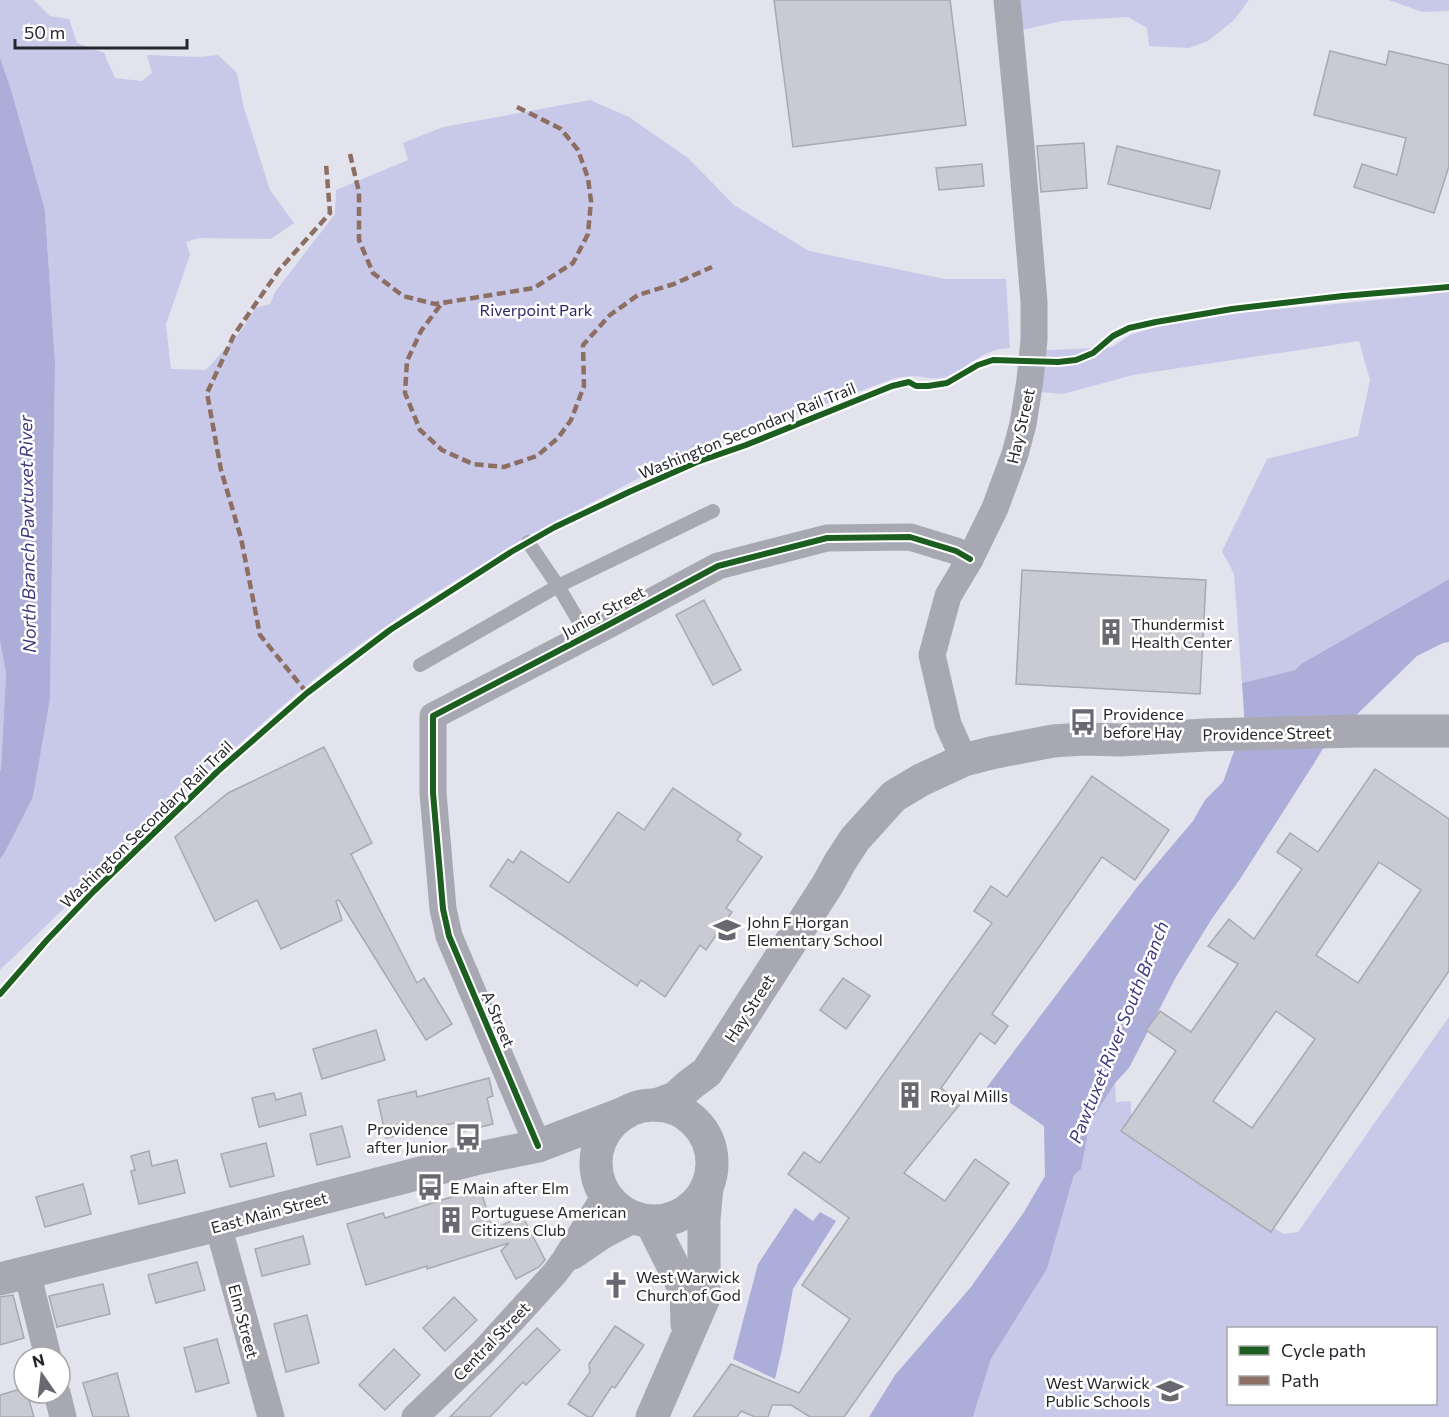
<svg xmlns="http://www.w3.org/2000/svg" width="1449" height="1417" font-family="Commissioner,sans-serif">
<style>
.green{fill:#c8c9e9;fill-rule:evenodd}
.water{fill:#adadd9}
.building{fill:#c9cad2;stroke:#a8a9b0;stroke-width:1.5;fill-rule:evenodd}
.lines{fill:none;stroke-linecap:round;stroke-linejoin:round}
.service{stroke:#a7a8b2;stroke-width:14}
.minor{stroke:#a7a8b2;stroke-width:27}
.secondary{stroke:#a7a8b2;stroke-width:33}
.quiet{stroke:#8d6e63;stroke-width:4.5;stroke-dasharray:9 4.5;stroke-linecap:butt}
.cycleway-casing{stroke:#fff;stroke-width:10}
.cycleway{stroke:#1b5e20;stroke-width:6}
.labels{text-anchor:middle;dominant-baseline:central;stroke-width:5;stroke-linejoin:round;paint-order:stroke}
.park-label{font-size:16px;fill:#2e2569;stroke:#fff}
.street-label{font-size:16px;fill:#26262d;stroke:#fff}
.poi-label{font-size:16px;fill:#26262d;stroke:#fff;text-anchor:start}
.water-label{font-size:18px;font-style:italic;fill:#40397f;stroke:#fff}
</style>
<rect width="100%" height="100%" fill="#e2e3ed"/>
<g class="green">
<path d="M0,0H34L50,16L69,19L77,43L104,53L115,78L142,81L152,73L147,55L199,57L218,55L237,73L244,108L270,190L294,223L271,239L199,238L186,242L190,255L166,324L171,369L206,370L241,331L255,308L270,304L275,292L335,214L336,190L408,160L403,143L443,127L590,100L629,117L688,158L734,205L809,251L945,279H1006L1010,348C981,349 970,367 946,377C935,381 925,376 913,376C907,376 901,377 895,378L746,434L645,475L526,537L416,605L335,662L274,713L181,796L0,970V859L4,854L33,797L50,699L55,363L45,210L10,86L0,58Z"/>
<polygon points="1000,0 1249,0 1234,20 1208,41 1189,48 1149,46 1147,28 1128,17 1062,21 1008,33"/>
<polygon points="1389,0 1449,0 1449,11 1422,12"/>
<polygon points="1449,290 1449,579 1301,664 1295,670 1242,683 1234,574 1222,551 1267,459 1358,436 1370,380 1359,341 1133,375 1063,394 1028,391 1033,351 1112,347 1130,335 1179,320 1185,315 1247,312 1421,296"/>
<polygon points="0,641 6,673 1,768 0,771"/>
<path d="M1449,1017V1417H973L991,1359L1047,1269L1074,1175L1081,1169L1090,1123L1115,1083L1116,1102L1131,1101V1118L1156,1147L1283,1234L1298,1232ZM1228,1328H1436V1404H1228Z"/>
</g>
<g class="water">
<polygon points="0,58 10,86 45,210 55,363 50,699 33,797 4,854 0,859 0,771 1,768 6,673 0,641"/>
<polygon points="1449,579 1449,642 1443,643 1417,656 1344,727 1330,737 1313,765 1240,879 1211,920 1176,977 1129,1068 1115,1083 1090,1123 1081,1169 1074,1175 1047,1269 991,1359 973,1417 869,1417 895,1375 971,1287 1024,1212 1045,1176 1044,1126 987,1087 1138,886 1193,821 1205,800 1223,782 1237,743 1245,730 1242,683 1295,670 1301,664"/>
<polygon points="795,1208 813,1221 820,1212 836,1221 793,1289 782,1349 775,1379 733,1359 758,1264"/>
</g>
<g class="building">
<polygon points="774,0 950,0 966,125 793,147"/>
<polygon points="1330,51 1386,65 1389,51 1449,65 1449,166 1434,213 1354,187 1362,164 1397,175 1406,138 1314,115"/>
<polygon points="1084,143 1087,188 1041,192 1037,146"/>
<polygon points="1117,146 1220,171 1210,209 1108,184"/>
<polygon points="982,164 984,186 939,190 936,168"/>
<polygon points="1022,570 1206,580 1200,694 1016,684"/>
<polygon points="704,600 741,670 713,685 676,615"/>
<polygon points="324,747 372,843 351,854 417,983 424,978 452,1024 426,1040 339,900 336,901 342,920 281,949 257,900 215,921 175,837 228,793"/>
<path d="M1375,769L1449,819V971L1271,1232L1121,1131L1176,1051L1146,1030L1160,1011L1191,1032L1238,964L1208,946L1229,919L1254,939L1302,869L1277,852L1290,833L1318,852ZM1379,862L1421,890L1358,983L1316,955ZM1276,1011L1315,1039L1252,1128L1213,1101Z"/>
<polygon points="1092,776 1169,830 1135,880 1102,857 992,1014 1008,1026 995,1044 980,1033 941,1088 961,1103 904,1173 945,1201 975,1159 1009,1183 844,1417 810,1417 791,1405 772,1405 768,1417 755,1417 741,1411 737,1417 693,1417 731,1364 799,1393 850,1319 802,1285 849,1218 788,1174 804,1152 820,1163 992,923 974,911 991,886 1007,897"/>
<polygon points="673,788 741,834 737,840 762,857 726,908 732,912 706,950 700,945 665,997 641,980 637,986 490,886 508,859 513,863 521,851 569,883 618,812 644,830"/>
<polygon points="843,978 870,996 846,1029 820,1010"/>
<polygon points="376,1030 385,1060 322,1079 313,1049"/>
<polygon points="489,1078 493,1096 487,1098 493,1124 458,1133 455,1123 386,1138 378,1100 416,1091 417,1097"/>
<polygon points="274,1093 276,1100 301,1093 306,1115 259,1127 252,1098"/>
<polygon points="342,1126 350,1157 317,1165 310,1134"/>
<polygon points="266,1143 274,1176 230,1187 221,1154"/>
<polygon points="149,1151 152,1166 177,1160 185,1193 139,1204 131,1171 135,1170 131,1156"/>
<polygon points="83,1184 91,1214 45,1227 36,1197"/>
<polygon points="480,1188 493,1230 522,1215 545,1260 539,1267 516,1279 501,1251 509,1243 427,1269 427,1266 366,1285 347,1224 383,1213 385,1218"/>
<polygon points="303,1236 310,1264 262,1276 255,1249"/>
<polygon points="197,1262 205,1290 156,1303 148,1275"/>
<polygon points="103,1284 110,1314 57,1327 49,1296"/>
<polygon points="13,1295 24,1338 0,1345 0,1297"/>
<polygon points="454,1297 477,1320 445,1351 423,1328"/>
<polygon points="307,1315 319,1363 286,1372 274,1324"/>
<polygon points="615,1326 644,1345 615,1388 612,1386 592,1417 588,1417 568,1404 590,1372 589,1364"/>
<polygon points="537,1328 560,1350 526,1385 523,1382 490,1417 450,1417"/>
<polygon points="217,1339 229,1383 196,1392 184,1348"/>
<polygon points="394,1349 420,1375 385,1410 359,1385"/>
<polygon points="117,1373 129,1417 93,1417 83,1383"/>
<polygon points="24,1388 24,1393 27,1393 34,1417 0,1417 0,1395"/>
</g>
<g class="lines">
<g class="service">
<polyline points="528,542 558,586 587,635"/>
<polyline points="420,665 558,586 713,511"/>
</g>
<g class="minor">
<polyline points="964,760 948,724 932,655 948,596 970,559 995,508 1015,454 1023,424 1030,380 1034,340 1034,302 1021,146 1007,0"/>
<polyline points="538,1146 449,936 443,909 433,793 433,716 608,625 718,566 827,538 910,537 956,551 970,559"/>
<polyline points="218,1225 271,1417"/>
<polyline points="573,1256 604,1235 635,1219"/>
<polyline points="27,1272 48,1357"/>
<polyline points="57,1393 63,1417"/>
<polyline points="415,1417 483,1352 555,1273 564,1261 605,1196"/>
</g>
<g class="secondary">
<polyline points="656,1105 675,1098 691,1084 707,1072 828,884 840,862 855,839 894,796 921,780 964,760 991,753 1053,741 1084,739 1120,740 1205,735 1359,731 1449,731"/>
<circle cx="654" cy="1163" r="58"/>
<polyline points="651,1222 686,1292 687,1324"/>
<polyline points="0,1279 218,1225 479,1158 538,1146 627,1112"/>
<polyline points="652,1417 704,1298 704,1219 707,1187"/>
</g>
<g class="quiet">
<polyline points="517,107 561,129 578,150 588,178 591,201 588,234 573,263 534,288 442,303 421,331 407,361 405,393 420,430 442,450 473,464 504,467 537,456 558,438 571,420 584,386 583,345 610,315 638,295 674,284 712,267"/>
<polyline points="350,154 359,192 359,240 373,273 403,296 435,304 446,302"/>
<polyline points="307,693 260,635 241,538 221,470 207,393 234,335 279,270 330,213 326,164"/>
</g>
<defs>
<g id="cycleway">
<polyline points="0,994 47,940 94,891 218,771 307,693 390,630 511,552 555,527 629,492 697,462 746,445 892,386 909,382 916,386 928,386 947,383 978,365 993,360 1058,362 1076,360 1093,353 1113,336 1129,328 1156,322 1232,309 1343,296 1449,287"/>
<polyline points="538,1146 449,936 443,909 433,793 433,716 608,625 718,566 827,538 910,537 956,551 970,559"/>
</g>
</defs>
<use href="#cycleway" class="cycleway-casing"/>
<use href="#cycleway" class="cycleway"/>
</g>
<defs>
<symbol id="building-bare" viewBox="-9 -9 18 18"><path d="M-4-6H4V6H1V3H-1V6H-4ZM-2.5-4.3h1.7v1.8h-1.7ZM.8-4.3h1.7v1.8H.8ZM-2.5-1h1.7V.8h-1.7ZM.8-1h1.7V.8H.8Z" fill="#686870" stroke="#fff" stroke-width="2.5" paint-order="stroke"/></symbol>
<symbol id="bus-bare" viewBox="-9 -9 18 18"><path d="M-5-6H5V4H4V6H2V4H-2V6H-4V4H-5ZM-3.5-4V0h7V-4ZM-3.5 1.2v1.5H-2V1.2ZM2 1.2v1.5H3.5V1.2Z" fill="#686870" stroke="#fff" stroke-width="2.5" paint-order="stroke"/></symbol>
<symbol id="school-bare" viewBox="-9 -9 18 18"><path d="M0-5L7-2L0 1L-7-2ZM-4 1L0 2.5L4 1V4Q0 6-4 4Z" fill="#686870" stroke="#fff" stroke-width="2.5" paint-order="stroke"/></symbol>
<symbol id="church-bare" viewBox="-9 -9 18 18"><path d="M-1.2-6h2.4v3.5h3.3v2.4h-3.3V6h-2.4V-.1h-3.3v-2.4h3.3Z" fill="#686870" stroke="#fff" stroke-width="2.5" paint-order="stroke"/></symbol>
</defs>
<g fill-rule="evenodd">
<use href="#building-bare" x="1092" y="613" width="38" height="38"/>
<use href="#bus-bare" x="1064" y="703" width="38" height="38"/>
<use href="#school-bare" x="708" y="911" width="38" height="38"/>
<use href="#building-bare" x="891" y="1076" width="38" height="38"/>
<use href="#bus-bare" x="449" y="1118" width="38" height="38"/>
<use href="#bus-bare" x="411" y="1168" width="38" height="38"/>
<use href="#building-bare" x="432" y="1201" width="38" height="38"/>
<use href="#church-bare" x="597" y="1266" width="38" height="38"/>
<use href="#school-bare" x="1151" y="1372" width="38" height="38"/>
</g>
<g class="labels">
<g class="park-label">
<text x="536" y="309">Riverpoint Park</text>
</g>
<g class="street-label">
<text transform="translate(1020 426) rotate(-77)">Hay Street</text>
<text transform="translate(747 430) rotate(-22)">Washington Secondary Rail Trail</text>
<text transform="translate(603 611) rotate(-28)">Junior Street</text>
<text transform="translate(1267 733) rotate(-1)">Providence Street</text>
<text transform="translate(146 824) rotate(-44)">Washington Secondary Rail Trail</text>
<text transform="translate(749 1008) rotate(-57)">Hay Street</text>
<text transform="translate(499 1019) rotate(67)">A Street</text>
<text transform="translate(269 1212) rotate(-15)">East Main Street</text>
<text transform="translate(244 1321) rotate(75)">Elm Street</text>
<text transform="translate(491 1341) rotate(-46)">Central Street</text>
</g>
<g class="poi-label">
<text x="1131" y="623">Thundermist<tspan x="1131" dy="18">Health Center</tspan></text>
<text x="1103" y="713">Providence<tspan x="1103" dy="18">before Hay</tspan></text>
<text x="747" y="921">John F Horgan<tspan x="747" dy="18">Elementary School</tspan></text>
<text x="930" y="1095">Royal Mills</text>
<text x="448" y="1128" text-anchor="end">Providence<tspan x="448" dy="18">after Junior</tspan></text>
<text x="450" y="1187">E Main after Elm</text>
<text x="471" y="1211">Portuguese American<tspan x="471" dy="18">Citizens Club</tspan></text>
<text x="636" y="1276">West Warwick<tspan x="636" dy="18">Church of God</tspan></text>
<text x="1150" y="1382" text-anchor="end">West Warwick<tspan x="1150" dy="18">Public Schools</tspan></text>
</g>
<g class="water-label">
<text transform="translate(27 534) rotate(-91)">North Branch Pawtuxet River</text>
<text transform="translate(1118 1032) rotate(-68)">Pawtuxet River South Branch</text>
</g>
</g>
<rect x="1227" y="1327" width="210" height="78" fill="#ffffff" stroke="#a8a8ab" stroke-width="1.5"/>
<rect x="1239" y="1346" width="30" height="9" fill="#1b5e20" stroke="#a8a8ab" stroke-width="1.5"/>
<text x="1281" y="1357" font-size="18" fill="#26262d">Cycle path</text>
<rect x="1239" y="1376" width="30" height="9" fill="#8d6e63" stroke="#a8a8ab" stroke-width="1.5"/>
<text x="1281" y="1387" font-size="18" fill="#26262d">Path</text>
<g transform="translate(42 1375) rotate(346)"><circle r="28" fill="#ffffff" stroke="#a8a8ab" stroke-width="1.5"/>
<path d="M0-4.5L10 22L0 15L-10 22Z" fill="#686870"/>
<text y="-9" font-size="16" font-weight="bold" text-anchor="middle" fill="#26262d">N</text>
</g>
<path d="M15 39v9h172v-9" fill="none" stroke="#26262d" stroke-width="3"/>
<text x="24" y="39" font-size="18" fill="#26262d" stroke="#ffffff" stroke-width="4.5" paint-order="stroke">50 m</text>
</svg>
